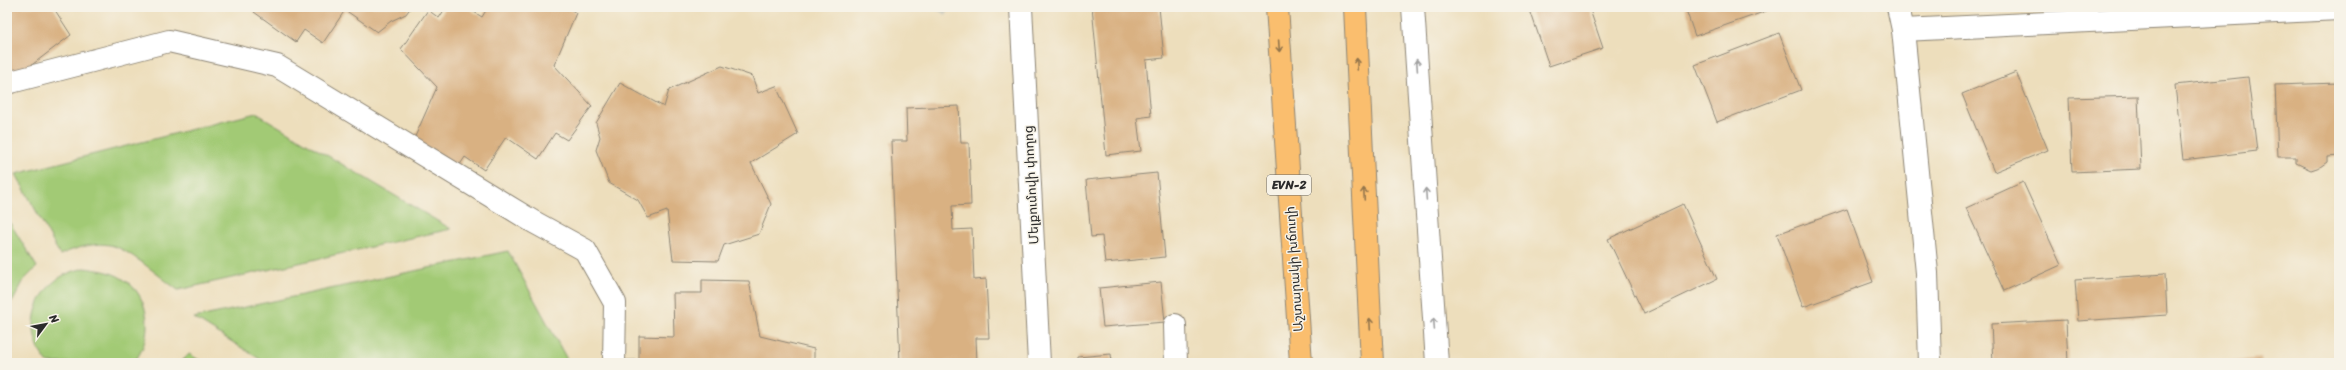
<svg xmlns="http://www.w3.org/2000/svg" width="2346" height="370" font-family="Sriracha,'Noto Sans Armenian',sans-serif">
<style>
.industrial{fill:#c6c5b8}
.green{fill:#a2ca75;stroke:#667a50}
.building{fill:#d9b182}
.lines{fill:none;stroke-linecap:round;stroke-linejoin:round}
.service-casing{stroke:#8c8474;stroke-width:24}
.minor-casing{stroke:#8c8474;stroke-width:24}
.tertiary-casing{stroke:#8c8474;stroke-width:24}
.primary-casing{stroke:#8c8474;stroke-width:24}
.service{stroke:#fff;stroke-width:22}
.minor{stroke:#fff;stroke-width:22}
.tertiary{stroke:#fff;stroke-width:22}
.primary{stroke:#fabe6e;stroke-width:22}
.oneway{stroke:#92744c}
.oneway2{stroke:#a0a0a0}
.labels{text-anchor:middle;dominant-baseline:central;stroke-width:3;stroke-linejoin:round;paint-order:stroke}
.shield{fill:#f7f3e8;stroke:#686764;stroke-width:1}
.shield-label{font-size:12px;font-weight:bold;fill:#2b2b2b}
.street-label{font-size:13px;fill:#2b2b2b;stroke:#f7f3e8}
</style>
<rect width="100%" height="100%" fill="#f7f3e8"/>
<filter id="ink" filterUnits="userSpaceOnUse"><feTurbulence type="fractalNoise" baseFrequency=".025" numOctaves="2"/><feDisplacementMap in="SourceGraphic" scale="8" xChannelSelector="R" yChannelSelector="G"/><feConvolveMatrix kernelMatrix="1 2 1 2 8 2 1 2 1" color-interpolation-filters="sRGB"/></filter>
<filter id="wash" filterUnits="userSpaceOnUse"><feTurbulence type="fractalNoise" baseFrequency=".012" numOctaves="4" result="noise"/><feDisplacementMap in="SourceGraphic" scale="16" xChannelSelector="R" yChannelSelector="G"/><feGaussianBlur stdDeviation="0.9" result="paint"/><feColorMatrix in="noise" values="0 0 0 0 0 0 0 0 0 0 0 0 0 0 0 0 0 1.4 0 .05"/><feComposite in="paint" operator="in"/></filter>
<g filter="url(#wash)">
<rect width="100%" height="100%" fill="#eddebc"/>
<polygon class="industrial" points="931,7 950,7 946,15"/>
<g class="green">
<path d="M256,113L451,229L178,290C161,278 132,252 114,246C97,241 75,248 60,255L16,174Z"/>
<polygon points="7,218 37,267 24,280 13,301 7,300"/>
<polygon points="508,251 569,363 266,363 194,318"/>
<path d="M84,268C98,270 111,271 123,279C152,296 154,340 133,363H48C44,358 40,353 38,347C27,321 39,288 64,275C70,272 78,270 84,268Z"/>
<polygon points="189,354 204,363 180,363"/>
</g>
<g id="blocks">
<g class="building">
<polygon points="7,7 53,7 71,35 16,77 7,77"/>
<polygon points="256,7 411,7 406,14 391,21 377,32 345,10 323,43 304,30 296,42 254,12"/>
<polygon points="446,7 466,7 482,17 488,7 567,7 576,13 554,65 592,106 567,140 555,133 538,159 506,137 484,170 465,157 457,169 414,139 437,87 401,49 428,10 439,18"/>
<polygon points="1092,7 1159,7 1164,58 1146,60 1151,116 1137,118 1141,151 1106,155"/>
<polygon points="1529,7 1589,7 1603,48 1549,66"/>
<polygon points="1685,7 1771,7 1772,9 1695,36"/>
<polygon points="1779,33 1801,90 1717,122 1695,65"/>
<polygon points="722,66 752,76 758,93 776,86 798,134 751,163 771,204 759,234 724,245 718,261 673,260 667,211 648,218 638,200 609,183 596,150 600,137 596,123 620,83 664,107 669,90"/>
<polygon points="2016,72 2048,150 1994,172 1962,94"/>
<polygon points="2248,77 2257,151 2183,160 2175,85"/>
<polygon points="2339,83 2339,156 2327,157 2327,162 2320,167 2311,170 2296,163 2296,157 2278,157 2275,85"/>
<polygon points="2138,96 2141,169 2072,172 2069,98"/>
<polygon points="959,106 961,143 969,143 971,205 952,206 953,230 972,229 974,280 986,279 989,338 976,338 977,363 900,363 891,141 907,141 906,108"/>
<polygon points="1157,173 1165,257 1105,263 1102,236 1091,237 1086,180"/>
<polygon points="2023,182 2061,265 2004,291 1966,208"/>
<polygon points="1683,204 1717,279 1644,314 1608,239"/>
<polygon points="1847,209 1873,282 1803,307 1777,234"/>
<polygon points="2165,274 2167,315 2078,321 2075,280"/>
<polygon points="702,280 749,281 760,336 814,349 814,363 625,363 625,360 639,360 639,336 674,337 673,293 702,293"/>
<polygon points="1161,282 1165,322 1103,327 1099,288"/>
<polygon points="2066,320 2068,363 1993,363 1991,324"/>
<polygon points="1111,354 1112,363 1078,363 1078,357"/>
<polygon points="2261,358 2262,363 2226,363 2226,362"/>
</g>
</g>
</g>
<g filter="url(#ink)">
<use href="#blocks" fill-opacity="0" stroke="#8c8474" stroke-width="1"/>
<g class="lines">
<defs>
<g id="service">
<polyline points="7,83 169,41 277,66 532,221 585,250 615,303 614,363"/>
<polyline points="1175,325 1176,363"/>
</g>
<g id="minor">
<polyline points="1898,7 1903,30 1927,273 1930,363"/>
<polyline points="1903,30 2339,9"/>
</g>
<g id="tertiary">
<polyline points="1021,7 1039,363"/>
<polyline points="1413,7 1437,363"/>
</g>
<g id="primary">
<polyline points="1277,7 1301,363"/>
<polyline points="1355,7 1372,363"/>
</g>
</defs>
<use href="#service" class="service-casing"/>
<use href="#minor" class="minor-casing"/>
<use href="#tertiary" class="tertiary-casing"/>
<use href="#primary" class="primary-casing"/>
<use href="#service" class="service"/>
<use href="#minor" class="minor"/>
<use href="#tertiary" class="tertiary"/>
<use href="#primary" class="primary"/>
</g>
<defs><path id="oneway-shaft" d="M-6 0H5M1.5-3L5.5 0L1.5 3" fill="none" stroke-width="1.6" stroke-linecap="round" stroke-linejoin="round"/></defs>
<g class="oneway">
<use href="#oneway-shaft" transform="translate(1279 46) rotate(86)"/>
<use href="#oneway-shaft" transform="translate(1357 64) rotate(-93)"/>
<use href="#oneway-shaft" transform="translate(1364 194) rotate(-93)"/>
<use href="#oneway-shaft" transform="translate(1370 324) rotate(-93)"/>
</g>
<g class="oneway2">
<use href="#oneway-shaft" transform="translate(1417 65) rotate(-94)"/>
<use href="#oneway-shaft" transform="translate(1426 194) rotate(-94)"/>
<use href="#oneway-shaft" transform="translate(1434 324) rotate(-94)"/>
</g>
</g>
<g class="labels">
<rect class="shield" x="1267" y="175" width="44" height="20" rx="3"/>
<g class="shield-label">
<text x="1289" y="185">EVN-2</text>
</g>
<g class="street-label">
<text transform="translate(1031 185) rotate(-93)">Մելքումովի փողոց</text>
<text transform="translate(1294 269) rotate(-94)">Աշտարակի խճուղի</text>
</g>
</g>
<rect width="2346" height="370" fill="none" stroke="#f7f3e8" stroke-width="24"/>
<g transform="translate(46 324) rotate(58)" stroke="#f7f3e8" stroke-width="3" paint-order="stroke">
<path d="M0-3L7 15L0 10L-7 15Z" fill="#2b2b2b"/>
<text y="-6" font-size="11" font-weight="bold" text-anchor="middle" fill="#2b2b2b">N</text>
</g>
</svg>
